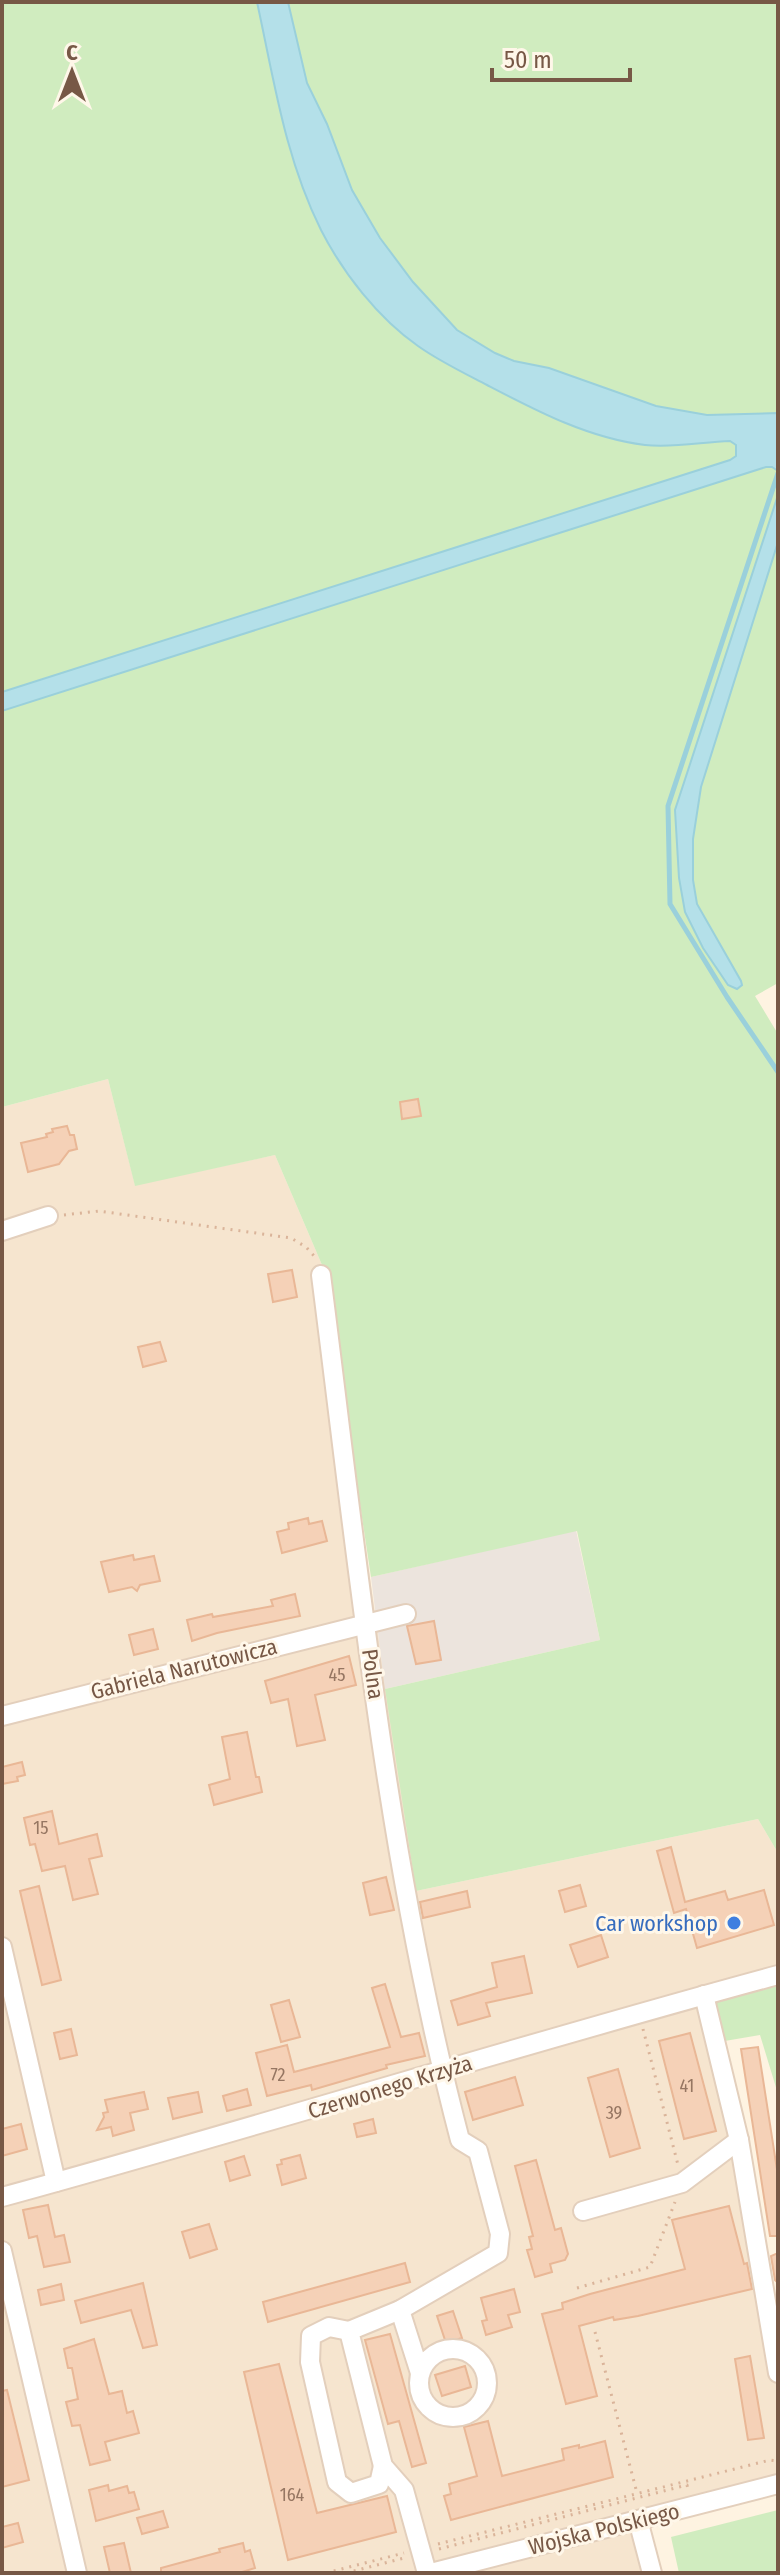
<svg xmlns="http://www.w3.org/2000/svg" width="780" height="2575" font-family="'Fira Sans Condensed',sans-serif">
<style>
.residential{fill:#f6e5cf}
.industrial{fill:#ece4dd}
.green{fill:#d0ecbf}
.water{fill:#b4e0e9;stroke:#9ad0db;stroke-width:2}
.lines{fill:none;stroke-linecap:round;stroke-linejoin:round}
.stream{stroke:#9ad0db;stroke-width:5}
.building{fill:#f5d1b7;stroke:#e9b796;stroke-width:2}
.minor-casing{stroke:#e3cfbc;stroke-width:22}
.path{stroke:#dab49a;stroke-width:3;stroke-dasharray:2 6;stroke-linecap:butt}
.minor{stroke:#fff;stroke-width:18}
.shop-dot{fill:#3f7fe0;stroke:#fff7e9;stroke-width:3}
.labels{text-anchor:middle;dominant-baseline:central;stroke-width:6;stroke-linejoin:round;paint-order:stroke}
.number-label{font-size:18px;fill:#967662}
.street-label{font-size:22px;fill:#775846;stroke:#fff7e9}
.shop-label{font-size:22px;fill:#366cbe;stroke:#fff7e9;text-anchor:end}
</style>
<rect width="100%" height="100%" fill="#fef3e1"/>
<polygon class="residential" points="108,1079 135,1185 275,1155 325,1272 416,1891 758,1819 778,1853 778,1980 705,2003 778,2388 778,2494 649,2528 658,2573 2,2573 2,1107"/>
<polygon class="industrial" points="576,1530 600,1640 385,1689 371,1577"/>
<g class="green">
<polygon points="2,2 778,2 778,983 755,996 778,1034 778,1853 758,1819 416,1891 385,1689 600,1640 577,1531 371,1577 325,1272 275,1155 135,1186 108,1079 2,1107"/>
<polygon points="778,1980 778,2094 760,2035 713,2043 705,2002"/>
<polygon points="778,2510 778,2573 679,2573 671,2537"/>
</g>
<g class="water">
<path d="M257,2H288L307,83L327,124L352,190L380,238L413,282L457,330L495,353L514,361L549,368L656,406L707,415L778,413V471L772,467H766L2,711V692L730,460L736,456V445L730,441C702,442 674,448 645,445C588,438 537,411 487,385C464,373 439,361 418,346C378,318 343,273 321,230C285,158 274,80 257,2Z"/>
<polygon points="778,495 778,542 701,787 693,839 693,880 697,904 741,981 742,985 737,989 728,985 703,948 685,912 679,878 675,810"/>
</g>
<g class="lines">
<polyline class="stream" points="778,473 668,806 670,904 727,997 778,1072"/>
</g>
<g class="building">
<polygon points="418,1099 421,1116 402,1119 400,1102"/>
<polygon points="67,1126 70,1135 74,1135 77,1149 69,1151 59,1164 28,1172 21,1143 47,1137 46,1134 53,1132 52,1129"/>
<polygon points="292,1270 297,1297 273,1302 268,1274"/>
<polygon points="160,1342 166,1361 143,1367 138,1347"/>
<polygon points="308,1518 309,1524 322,1521 327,1541 282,1553 277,1532 289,1529 288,1523"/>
<polygon points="133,1555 134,1560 154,1556 160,1581 140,1585 137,1591 132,1587 109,1592 101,1562"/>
<polygon points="295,1594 300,1616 217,1633 192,1641 187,1620 212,1614 213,1617 273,1606 271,1600"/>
<polygon points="434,1621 441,1660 416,1664 407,1626"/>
<polygon points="153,1629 158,1649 134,1655 129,1635"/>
<polygon points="349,1656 356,1685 315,1695 325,1740 297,1746 288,1699 271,1703 265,1681"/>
<polygon points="247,1732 256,1777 259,1777 262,1792 214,1805 209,1785 230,1779 222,1737"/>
<polygon points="22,1762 25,1775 17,1777 18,1781 2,1784 2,1767"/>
<polygon points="52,1811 59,1844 97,1834 102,1856 89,1859 98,1894 73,1900 65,1866 42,1871 35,1844 30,1845 24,1818"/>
<polygon points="671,1847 685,1902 725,1891 728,1900 764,1890 774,1925 697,1948 686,1909 674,1913 657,1851"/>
<polygon points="386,1877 394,1910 370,1915 363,1883"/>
<polygon points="580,1885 586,1906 565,1912 559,1891"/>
<polygon points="39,1886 61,1980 42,1985 20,1891"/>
<polygon points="467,1891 470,1907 423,1918 420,1902"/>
<polygon points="601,1935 608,1957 578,1967 570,1945"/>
<polygon points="524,1956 532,1993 486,2003 490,2016 458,2025 451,2001 497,1987 492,1963"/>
<polygon points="385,1984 401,2037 419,2033 425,2056 386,2065 387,2068 312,2090 311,2085 267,2096 256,2053 287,2045 294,2072 390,2047 372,1988"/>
<polygon points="289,2000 300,2037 281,2042 271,2005"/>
<polygon points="71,2029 77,2055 60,2059 54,2033"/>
<polygon points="690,2033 716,2131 684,2139 659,2041"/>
<polygon points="758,2047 778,2176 778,2236 770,2236 741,2049"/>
<polygon points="618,2069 640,2148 610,2157 588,2078"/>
<polygon points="515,2077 523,2105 473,2120 465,2092"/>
<polygon points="247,2089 251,2105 227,2111 223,2096"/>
<polygon points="144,2092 148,2109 130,2113 134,2130 113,2136 111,2127 97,2130 104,2117 103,2113 108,2112 105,2100"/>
<polygon points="198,2092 202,2112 173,2119 168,2098"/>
<polygon points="373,2119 376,2133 357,2137 354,2124"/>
<polygon points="21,2124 27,2149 2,2156 2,2129"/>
<polygon points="300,2155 306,2178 282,2185 277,2165 282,2164 281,2160"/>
<polygon points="244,2156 250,2175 230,2181 225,2162"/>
<polygon points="536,2160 555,2230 561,2228 568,2254 565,2260 550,2264 552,2272 535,2277 527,2250 532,2249 529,2237 533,2236 515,2166"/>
<polygon points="48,2205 55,2237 64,2235 70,2262 44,2267 37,2236 29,2238 23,2210"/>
<polygon points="729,2206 744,2264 747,2263 752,2289 638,2316 614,2320 613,2317 579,2326 597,2396 566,2404 542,2314 563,2309 562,2303 590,2294 685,2269 672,2220"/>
<polygon points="209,2224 217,2249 190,2258 182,2232"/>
<polygon points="778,2253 778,2283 775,2280 771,2256"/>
<polygon points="405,2263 410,2282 268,2322 263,2302"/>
<polygon points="143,2283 157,2345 143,2348 131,2310 81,2323 75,2301"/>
<polygon points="61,2284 64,2300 41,2305 38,2290"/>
<polygon points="514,2289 520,2312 508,2315 512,2327 486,2335 482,2321 487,2320 481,2298"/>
<polygon points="453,2311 462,2338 446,2343 437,2316"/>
<polygon points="390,2334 426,2463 412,2467 399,2421 388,2424 365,2340"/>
<polygon points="94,2339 109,2394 122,2391 127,2413 133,2411 139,2433 105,2442 110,2460 90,2465 80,2425 72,2426 66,2402 78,2399 72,2368 68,2368 64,2349"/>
<polygon points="750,2356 764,2438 748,2440 735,2359"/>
<polygon points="279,2364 317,2513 387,2496 396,2532 288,2560 244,2372"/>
<polygon points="465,2366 471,2387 442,2396 435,2375"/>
<polygon points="7,2390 29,2480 2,2487 2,2391"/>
<polygon points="488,2421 502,2476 564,2460 562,2449 579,2445 579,2448 605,2441 613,2477 451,2520 444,2496 451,2494 449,2484 477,2476 464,2427"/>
<polygon points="108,2485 109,2491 127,2486 129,2493 134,2492 139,2509 96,2521 89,2490"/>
<polygon points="163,2511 168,2527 142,2534 137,2518"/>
<polygon points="18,2523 23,2542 2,2548 2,2527"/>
<polygon points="124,2543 131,2573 110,2573 104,2547"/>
<polygon points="243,2543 245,2552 250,2550 255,2568 239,2573 161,2573 161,2568 220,2552 219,2549"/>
</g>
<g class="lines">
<defs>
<g id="minor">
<polyline points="2,1231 48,1216"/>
<path d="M321,1275C358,1564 386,1858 460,2140L478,2151L500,2234L498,2253L400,2310L349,2331L383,2466L404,2490L427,2573"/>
<polyline points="2,1716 406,1614"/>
<polyline points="2,1947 56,2182"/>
<polyline points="704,1995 739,2140 778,2373"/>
<path d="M2,2197C262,2126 518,2045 778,1975"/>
<polyline points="583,2211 682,2183 739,2140"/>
<polyline points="2,2251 77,2573"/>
<polyline points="400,2310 420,2373"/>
<polyline points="349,2331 329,2327 311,2336 310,2362 337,2482 351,2493 379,2484 383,2466"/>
<circle cx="453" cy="2383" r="34"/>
<polyline points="638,2520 652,2573"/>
<polyline points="431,2573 778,2484"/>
</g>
</defs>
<use href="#minor" class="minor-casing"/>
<g class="path">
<polyline points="64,1215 99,1211 291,1238 306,1247 315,1257"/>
<polyline points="643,2029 678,2165"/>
<polyline points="577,2288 650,2267 675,2202"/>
<polyline points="595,2332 637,2493"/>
<polyline points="438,2544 770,2460 778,2461"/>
<polyline points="439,2549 687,2485 688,2489"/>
<polyline points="326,2573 404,2553"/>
<polyline points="346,2573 404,2558"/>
</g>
<use href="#minor" class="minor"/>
</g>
<circle class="shop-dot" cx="734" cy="1923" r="8"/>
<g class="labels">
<g class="number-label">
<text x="337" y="1675">45</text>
<text x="41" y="1828">15</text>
<text x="278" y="2075">72</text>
<text x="687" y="2086">41</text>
<text x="614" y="2113">39</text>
<text x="292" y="2495">164</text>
</g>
<g class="street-label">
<text transform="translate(184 1669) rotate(-14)">Gabriela Narutowicza</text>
<text transform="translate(373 1674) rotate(82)">Polna</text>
<text transform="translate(390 2087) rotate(-17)">Czerwonego Krzyża</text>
<text transform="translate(604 2529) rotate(-14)">Wojska Polskiego</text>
</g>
<g class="shop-label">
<text x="718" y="1923">Car workshop</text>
</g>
</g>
<rect width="780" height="2575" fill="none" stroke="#775846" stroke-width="8"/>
<g transform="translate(72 72)" stroke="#fff7e9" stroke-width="6" paint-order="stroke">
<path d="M0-6L14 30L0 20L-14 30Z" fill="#775846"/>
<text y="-12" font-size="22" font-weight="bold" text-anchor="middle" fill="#775846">С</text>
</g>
<path d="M492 68v12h138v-12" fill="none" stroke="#775846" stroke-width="4"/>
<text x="504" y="68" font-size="24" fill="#775846" stroke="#fff7e9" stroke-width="6" paint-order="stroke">50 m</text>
</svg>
